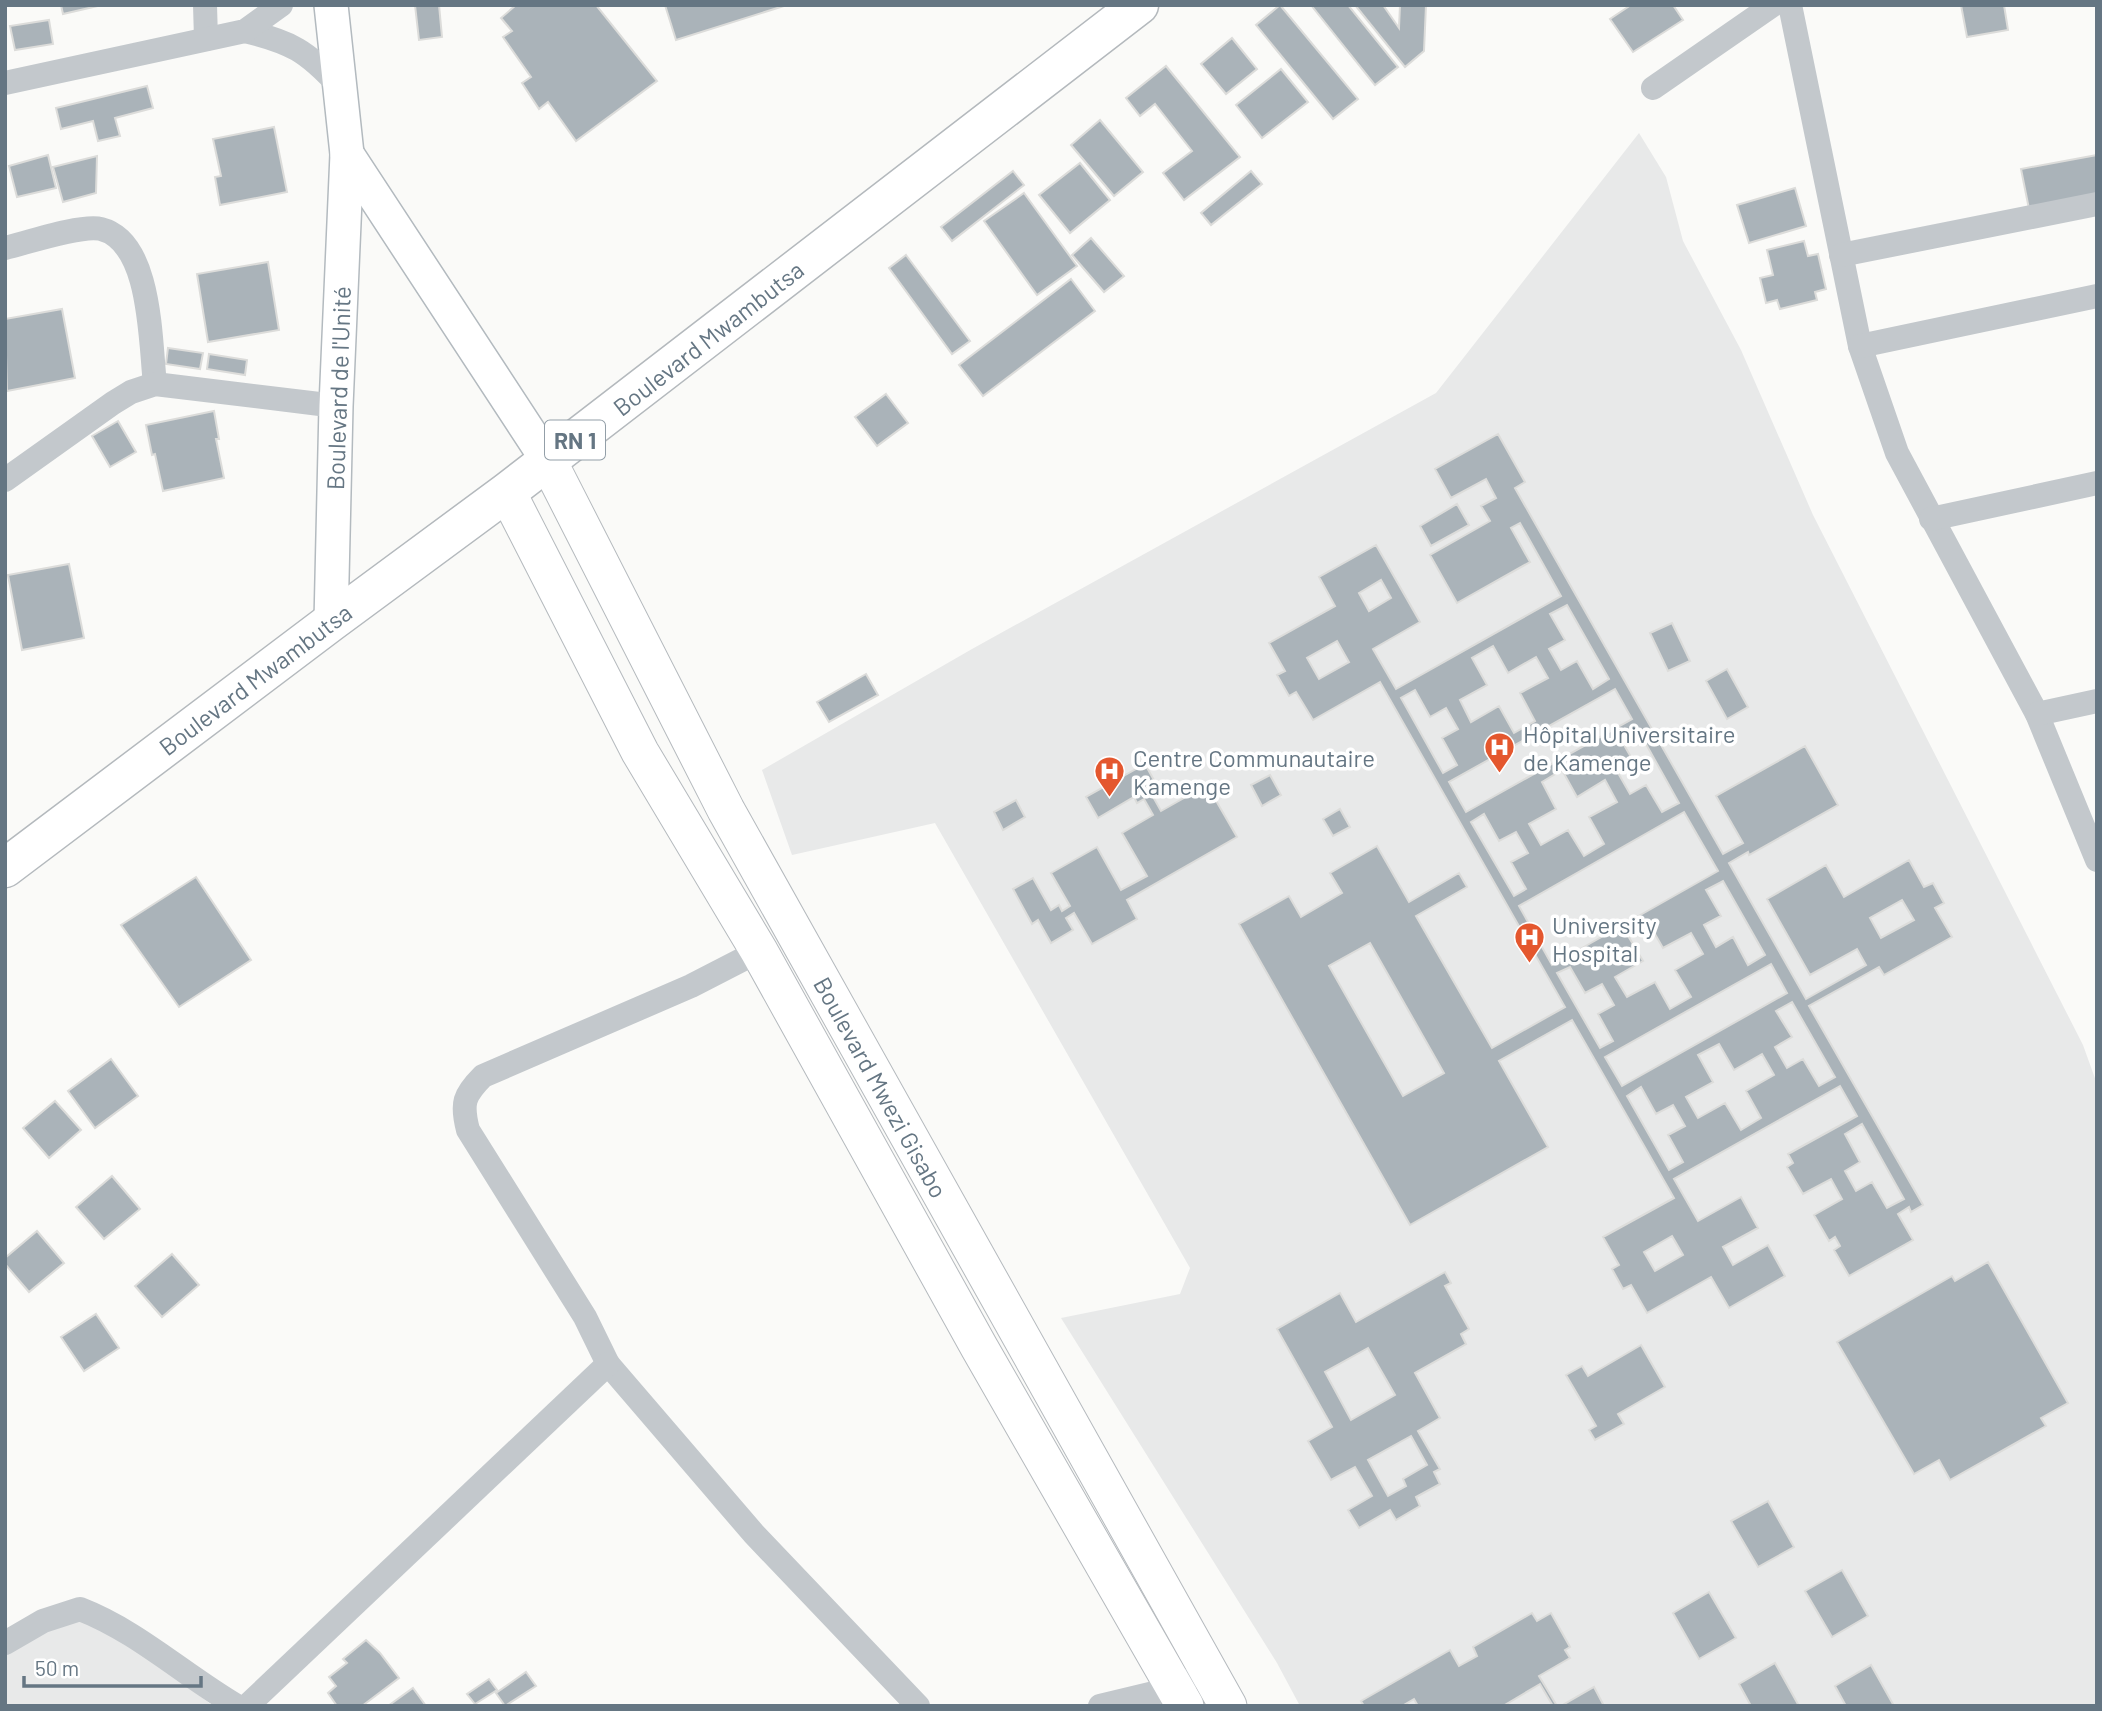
<svg xmlns="http://www.w3.org/2000/svg" width="2102" height="1711" font-family="Barlow,sans-serif">
<style>
.built{fill:#e8e9e9}
.building{fill:#aab3b9;stroke:#dcdcda;stroke-width:2;fill-rule:evenodd}
.lines{fill:none;stroke-linecap:round;stroke-linejoin:round}
.secondary-casing{stroke:#b3babf;stroke-width:36}
.primary-casing{stroke:#b5babe;stroke-width:39}
.highway-casing{stroke:#b4b9bd;stroke-width:41}
.street{stroke:#c3c8cc;stroke-width:24}
.secondary{stroke:#fff;stroke-width:33}
.primary{stroke:#fff;stroke-width:37}
.highway{stroke:#fff;stroke-width:38}
.labels{text-anchor:middle;dominant-baseline:central;stroke-width:7;stroke-linejoin:round;paint-order:stroke}
.shield{fill:#fff;stroke:#939fa8;stroke-width:2}
.shield-label{font-size:23px;font-weight:bold;fill:#657683}
.street-label{font-size:24px;fill:#657683;stroke:#fff}
.poi-label{font-size:24px;fill:#657683;stroke:#fff;text-anchor:start}
</style>
<rect width="100%" height="100%" fill="#fafaf8"/>
<g class="built">
<polygon points="1639,133 1666,177 1683,241 1741,350 1813,515 2083,1045 2097,1084 2097,1706 1300,1706 1277,1663 1061,1318 1180,1294 1190,1268 935,823 792,855 762,770 972,649 1436,393"/>
<polygon points="87,1619 167,1671 213,1706 5,1706 5,1636"/>
</g>
<g class="building">
<polygon points="61,5 102,5 63,14"/>
<polygon points="415,5 439,5 442,37 419,40"/>
<polygon points="516,5 596,5 657,81 576,141 548,102 539,109 522,83 531,77 503,37 512,31 501,18"/>
<polygon points="665,5 787,5 676,40"/>
<polygon points="1280,5 1358,99 1333,119 1256,25"/>
<polygon points="1311,5 1348,5 1398,67 1375,85"/>
<polygon points="1355,5 1383,5 1399,28 1400,5 1426,5 1424,51 1405,67"/>
<polygon points="1631,5 1673,5 1683,20 1633,52 1610,19"/>
<polygon points="1961,5 2004,5 2008,30 1967,37"/>
<polygon points="49,20 53,44 15,50 10,26"/>
<polygon points="1232,38 1257,69 1226,94 1201,64"/>
<polygon points="1166,66 1240,157 1184,200 1163,173 1192,151 1155,104 1140,116 1126,98"/>
<polygon points="1281,69 1308,102 1262,138 1236,105"/>
<polygon points="147,86 153,108 115,118 120,136 98,141 93,121 61,129 56,108"/>
<polygon points="1100,120 1143,172 1114,196 1071,145"/>
<polygon points="274,127 287,192 220,205 215,177 221,176 213,139"/>
<polygon points="48,155 56,188 17,197 9,166"/>
<polygon points="2097,155 2097,197 2029,209 2021,169"/>
<polygon points="97,156 96,193 63,202 53,167"/>
<polygon points="1080,163 1110,200 1070,233 1039,195"/>
<polygon points="1013,171 1024,185 952,241 941,227"/>
<polygon points="1251,171 1262,184 1211,225 1201,213"/>
<polygon points="1795,188 1806,226 1749,243 1737,205"/>
<polygon points="1024,193 1077,266 1037,295 984,221"/>
<polygon points="1091,238 1124,276 1104,292 1072,255"/>
<polygon points="1804,241 1808,256 1818,254 1826,289 1815,292 1817,300 1780,309 1777,300 1766,303 1760,278 1773,275 1767,250"/>
<polygon points="906,255 970,341 952,354 889,268"/>
<polygon points="268,262 279,330 208,342 197,274"/>
<polygon points="1071,279 1095,311 983,396 959,365"/>
<polygon points="62,309 75,378 7,391 5,319"/>
<polygon points="168,348 203,353 200,369 166,364"/>
<polygon points="209,354 247,360 245,375 207,369"/>
<polygon points="886,394 908,423 877,446 855,417"/>
<polygon points="214,411 219,439 216,439 224,478 163,491 155,454 152,455 146,425"/>
<polygon points="118,421 136,452 110,467 92,436"/>
<path d="M1498,434L1525,482L1515,488L1723,854L1743,843L1716,796L1805,746L1838,805L1749,855L1748,852L1729,863L1806,999L1866,965L1857,949L1810,975L1767,899L1826,865L1844,897L1909,860L1924,887L1933,883L1944,903L1935,908L1952,937L1884,975L1879,967L1809,1006L1923,1205L1911,1212L1909,1207L1898,1214L1913,1240L1849,1276L1834,1250L1840,1246L1835,1237L1829,1241L1814,1215L1842,1199L1831,1179L1803,1194L1787,1167L1793,1163L1788,1154L1857,1116L1840,1086L1674,1179L1698,1221L1741,1197L1758,1228L1723,1247L1733,1265L1768,1245L1785,1276L1729,1308L1711,1277L1647,1313L1631,1285L1623,1289L1612,1269L1619,1265L1603,1237L1674,1198L1572,1020L1499,1061L1548,1147L1410,1225L1239,924L1289,896L1301,917L1342,893L1330,873L1377,846L1409,902L1459,873L1467,887L1416,916L1492,1048L1565,1007L1380,682L1313,720L1296,692L1289,696L1277,675L1285,671L1269,643L1335,606L1319,577L1376,545L1420,622L1373,649L1396,689L1561,596L1520,523L1511,528L1530,562L1457,603L1430,555L1490,521L1481,506L1496,498L1486,479L1451,498L1435,469ZM1381,580L1391,598L1369,611L1359,593ZM1567,605L1609,679L1593,689L1577,661L1561,670L1549,649L1565,640L1550,614ZM1337,641L1349,662L1319,679L1307,658ZM1493,646L1508,673L1536,657L1548,678L1520,693L1535,721L1514,733L1499,706L1471,722L1460,700L1487,685L1472,658ZM1615,689L1632,719L1466,812L1449,782ZM1415,690L1430,717L1446,708L1458,729L1442,738L1457,765L1443,773L1401,698ZM1637,728L1679,803L1662,812L1646,785L1630,794L1618,773L1635,764L1620,738ZM1562,770L1577,797L1605,780L1617,802L1589,817L1604,844L1584,856L1568,830L1541,845L1529,824L1556,809L1542,782ZM1684,812L1718,871L1552,965L1519,906ZM1484,814L1499,841L1516,832L1528,853L1511,862L1526,889L1514,896L1471,822ZM1723,881L1765,955L1748,965L1733,937L1716,947L1704,925L1721,916L1706,890ZM1902,900L1914,920L1881,938L1870,918ZM1648,922L1663,948L1691,933L1703,954L1675,970L1691,997L1670,1009L1655,982L1627,997L1615,977L1643,961L1627,934ZM1370,943L1444,1073L1403,1096L1329,966ZM1771,964L1787,993L1622,1086L1605,1057ZM1570,967L1585,993L1602,984L1614,1005L1598,1014L1613,1041L1600,1048L1557,973ZM1792,1002L1835,1077L1819,1086L1803,1059L1787,1068L1775,1047L1792,1037L1776,1011ZM1719,1044L1734,1070L1762,1054L1774,1075L1746,1091L1761,1118L1741,1130L1725,1103L1698,1118L1686,1097L1713,1082L1698,1055ZM1641,1087L1656,1114L1673,1105L1685,1126L1668,1135L1683,1162L1669,1170L1627,1096ZM1862,1124L1904,1199L1887,1208L1872,1182L1856,1191L1845,1171L1860,1162L1845,1134ZM1672,1236L1683,1255L1655,1271L1644,1252Z"/>
<polygon points="1457,504 1469,525 1431,546 1420,526"/>
<polygon points="69,564 84,638 22,650 8,575"/>
<polygon points="1672,623 1690,661 1668,671 1650,633"/>
<polygon points="1727,669 1748,707 1727,719 1706,681"/>
<polygon points="866,674 878,695 829,722 817,702"/>
<polygon points="1145,764 1160,791 1152,795 1161,811 1207,785 1237,837 1127,900 1137,919 1092,944 1074,913 1066,918 1073,930 1051,943 1038,920 1032,924 1013,889 1033,878 1051,910 1059,905 1062,911 1070,906 1051,873 1097,847 1121,890 1147,876 1122,833 1153,815 1144,799 1137,803 1134,797 1098,818 1086,797"/>
<polygon points="1270,775 1281,795 1262,806 1251,785"/>
<polygon points="1016,800 1025,817 1003,830 994,812"/>
<polygon points="1340,809 1350,827 1333,836 1323,819"/>
<polygon points="196,877 251,960 179,1007 121,925"/>
<polygon points="111,1059 138,1096 95,1128 68,1091"/>
<polygon points="55,1101 81,1130 49,1158 23,1128"/>
<polygon points="112,1176 140,1209 104,1239 76,1207"/>
<polygon points="37,1231 64,1263 29,1292 5,1264 5,1258"/>
<polygon points="172,1254 199,1285 162,1317 135,1286"/>
<polygon points="1988,1262 2068,1403 2041,1418 2046,1426 1950,1480 1939,1460 1914,1474 1837,1342 1952,1276 1955,1281"/>
<path d="M1445,1272L1451,1283L1445,1286L1469,1329L1461,1334L1466,1344L1415,1373L1440,1418L1418,1431L1440,1469L1434,1472L1440,1484L1416,1497L1420,1506L1396,1520L1390,1510L1359,1528L1348,1510L1372,1496L1355,1467L1331,1480L1308,1441L1332,1427L1277,1329L1340,1293L1356,1322ZM1368,1348L1395,1395L1351,1420L1325,1372ZM1411,1436L1427,1465L1403,1479L1406,1486L1388,1496L1368,1460Z"/>
<polygon points="96,1314 119,1348 84,1371 61,1337"/>
<polygon points="1641,1345 1665,1387 1618,1414 1624,1424 1595,1440 1589,1430 1596,1426 1566,1375 1582,1366 1588,1376"/>
<polygon points="1768,1501 1794,1547 1758,1567 1731,1521"/>
<polygon points="1842,1570 1868,1616 1832,1637 1805,1591"/>
<polygon points="1709,1592 1736,1638 1699,1659 1673,1613"/>
<polygon points="1532,1613 1537,1621 1551,1613 1570,1647 1565,1650 1570,1658 1539,1676 1557,1706 1553,1706 1540,1684 1503,1706 1418,1706 1414,1699 1402,1706 1364,1706 1361,1701 1450,1650 1459,1666 1477,1656 1473,1647"/>
<polygon points="366,1640 380,1653 399,1678 362,1706 337,1706 328,1693 336,1686 329,1677 347,1663 343,1659"/>
<polygon points="1775,1663 1799,1706 1751,1706 1739,1684"/>
<polygon points="1871,1665 1894,1706 1846,1706 1835,1686"/>
<polygon points="526,1672 536,1686 505,1706 496,1693"/>
<polygon points="489,1679 497,1690 475,1704 467,1694"/>
<polygon points="1594,1687 1604,1706 1561,1706"/>
<polygon points="413,1688 426,1706 388,1706"/>
</g>
<g class="lines">
<defs>
<g id="secondary">
<polyline points="347,154 548,461"/>
<polyline points="331,622 336,406 347,154 331,5"/>
</g>
<g id="primary">
<polyline points="548,461 726,810 1228,1706"/>
<polyline points="507,492 640,752 759,951 979,1347 1185,1706"/>
</g>
<polyline id="highway" points="5,868 331,622 507,492 1139,5"/>
</defs>
<use href="#secondary" class="secondary-casing"/>
<use href="#primary" class="primary-casing"/>
<use href="#highway" class="highway-casing"/>
<g class="street">
<polyline points="205,5 206,39"/>
<polyline points="1790,5 1860,346 1897,453 2037,714 2097,860"/>
<path d="M245,31C291,42 307,51 339,86"/>
<polyline points="5,83 245,31 281,5"/>
<polyline points="1653,88 1773,5"/>
<path d="M5,248C26,243 82,224 101,229C152,242 150,342 155,384"/>
<polyline points="1841,255 2097,204"/>
<polyline points="1860,346 2097,296"/>
<polyline points="5,480 113,403 131,392 155,384 336,406"/>
<polyline points="1931,519 2097,483"/>
<polyline points="2037,714 2097,701"/>
<path d="M759,951L691,986L483,1076C464,1095 461,1103 468,1130L585,1317L608,1364L754,1534L918,1706"/>
<path d="M5,1643L43,1621L80,1609C137,1631 184,1675 237,1706"/>
<polyline points="247,1706 608,1364"/>
<polyline points="1100,1706 1175,1688 1186,1681"/>
</g>
<use href="#secondary" class="secondary"/>
<use href="#primary" class="primary"/>
<use href="#highway" class="highway"/>
</g>
<defs>
<symbol id="hospital-pin" viewBox="-11 -11 22 30"><path d="M0 17L-7.5 6A9.5 9.5 0 1 1 7.5 6Z" fill="#e4572e" stroke="#fff"/><path d="M-5-5h3v3.5h4V-5h3V5h-3V1.5h-4V5h-3Z" fill="#fff"/></symbol>
</defs>
<g fill-rule="evenodd">
<use href="#hospital-pin" x="1482" y="730" width="35" height="47"/>
<use href="#hospital-pin" x="1092" y="754" width="35" height="47"/>
<use href="#hospital-pin" x="1512" y="920" width="35" height="47"/>
</g>
<g class="labels">
<rect class="shield" x="545" y="420.5" width="60" height="39" rx="5"/>
<g class="shield-label">
<text x="575" y="440">RN 1</text>
</g>
<g class="street-label">
<text transform="translate(708 338) rotate(-38)">Boulevard Mwambutsa</text>
<text transform="translate(338 388) rotate(-88)">Boulevard de l'Unité</text>
<text transform="translate(255 679) rotate(-37)">Boulevard Mwambutsa</text>
<text transform="translate(881 1087) rotate(61)">Boulevard Mwezi Gisabo</text>
</g>
<g class="poi-label">
<text x="1523" y="733">Hôpital Universitaire<tspan x="1523" dy="28">de Kamenge</tspan></text>
<text x="1133" y="757">Centre Communautaire<tspan x="1133" dy="28">Kamenge</tspan></text>
<text x="1552" y="924">University<tspan x="1552" dy="28">Hospital</tspan></text>
</g>
</g>
<rect width="2102" height="1711" fill="none" stroke="#657683" stroke-width="14"/>
<path d="M24 1676v10h177v-10" fill="none" stroke="#657683" stroke-width="3.5"/>
<text x="35" y="1676" font-size="21" fill="#657683" stroke="#ffffff" stroke-width="5" paint-order="stroke">50 m</text>
</svg>
